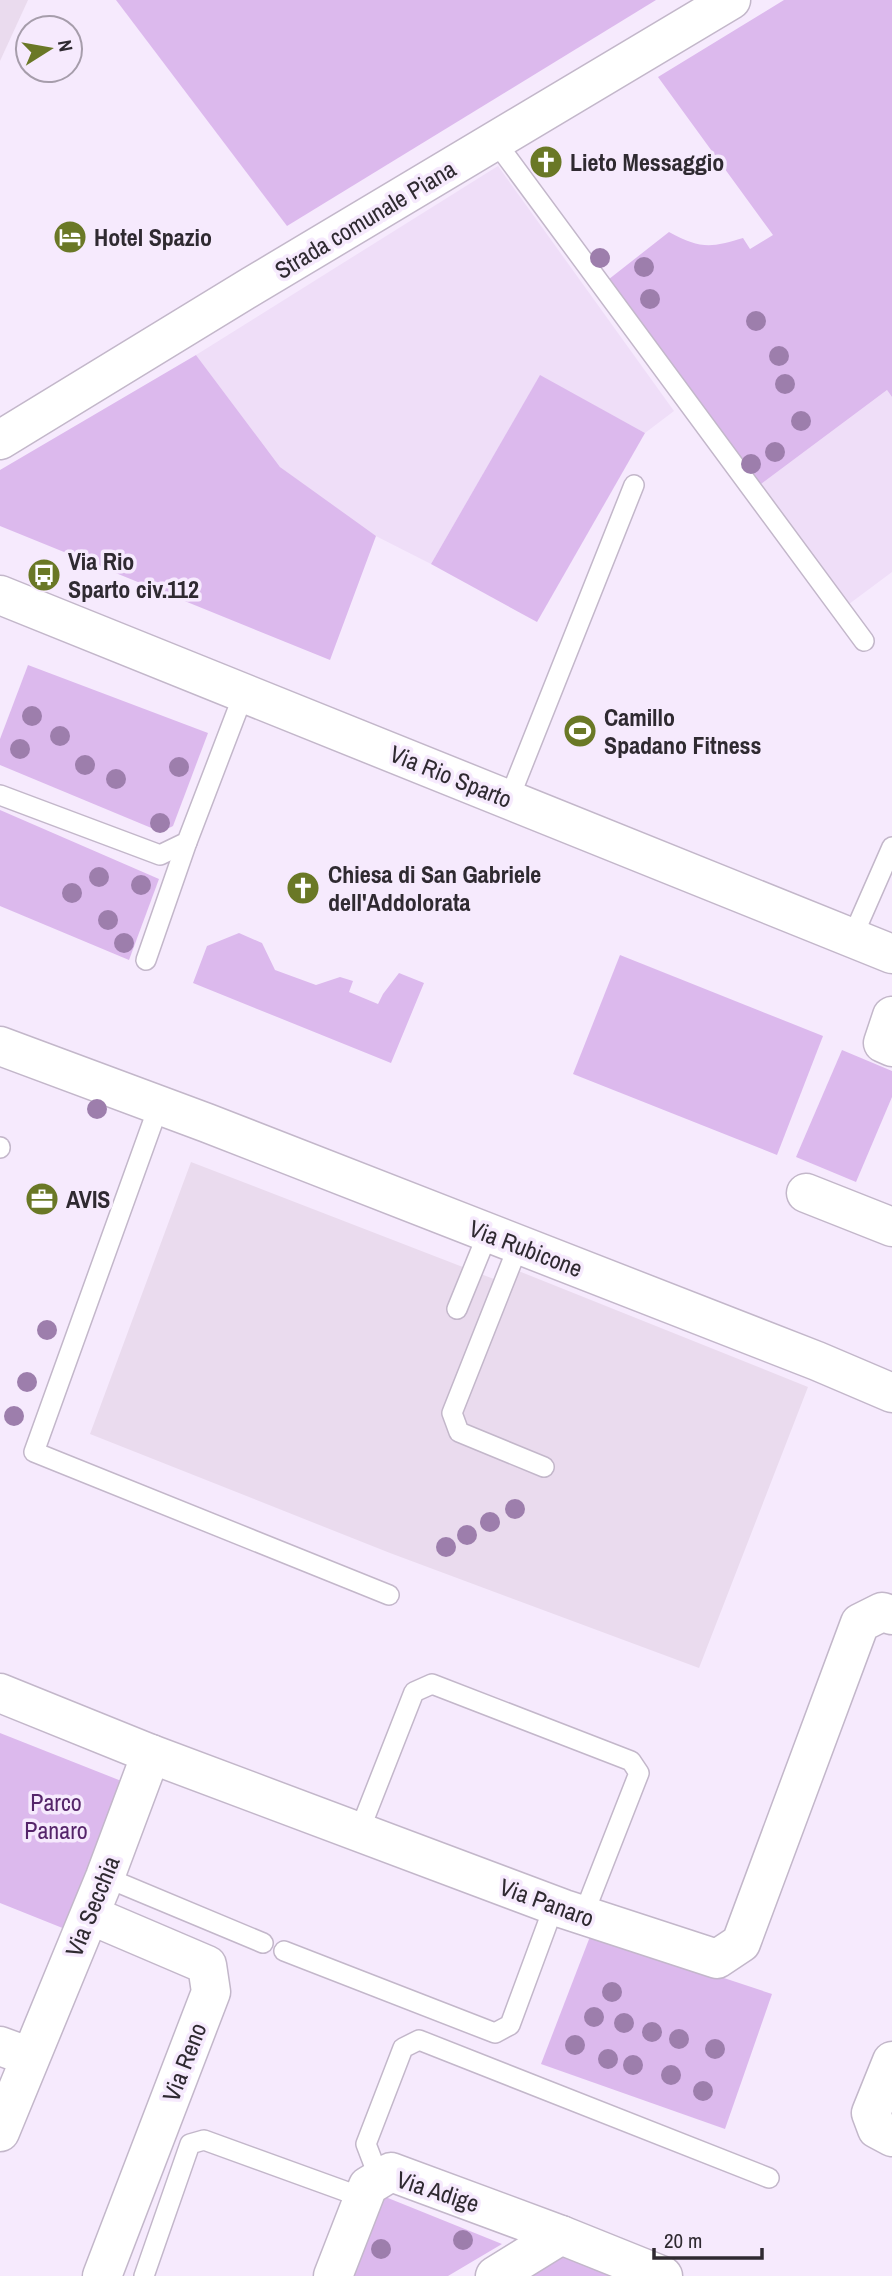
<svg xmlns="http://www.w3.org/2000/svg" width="892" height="2276" font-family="'Archivo Narrow',sans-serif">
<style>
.built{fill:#efdef8}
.education{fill:#eadbee}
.green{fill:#dcb9ed}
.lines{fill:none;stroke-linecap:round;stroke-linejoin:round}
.lane-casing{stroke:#c3b7ca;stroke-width:22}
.street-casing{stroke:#c3b7ca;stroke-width:41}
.secondary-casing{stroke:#c3b7ca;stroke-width:41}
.lane{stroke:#fff;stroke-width:19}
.street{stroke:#fff;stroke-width:38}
.secondary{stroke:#fff;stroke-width:38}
.tree{fill:#9d7eac}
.labels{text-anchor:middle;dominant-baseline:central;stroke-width:7;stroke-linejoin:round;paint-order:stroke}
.poi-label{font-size:24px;font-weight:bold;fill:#2f2a31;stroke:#f6eafd;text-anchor:start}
.street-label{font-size:24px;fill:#2f2a31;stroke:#f6eafd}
.park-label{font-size:24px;fill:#55256a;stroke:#f6eafd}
</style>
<rect width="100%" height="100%" fill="#f6eafd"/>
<g class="built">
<polygon points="498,166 674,411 645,433 540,376 431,564 366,531 280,467 196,355"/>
<polygon points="887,390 892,397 892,572 845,607 757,487"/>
</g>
<g class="education">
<polygon points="0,0 28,0 0,61"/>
<polygon points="191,1162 499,1281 506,1266 808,1387 699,1668 390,1553 90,1434"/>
</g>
<g class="green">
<polygon points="116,0 656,0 287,226"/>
<path d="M784,0H892V397L887,390L757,487L604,283L669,232C700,249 711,248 743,238L750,249L773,235L658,77Z"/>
<polygon points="196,355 280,467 376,536 330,660 0,526 0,470"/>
<polygon points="540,375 645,433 537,622 431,564"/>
<polygon points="28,665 208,733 173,826 161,832 0,765 0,739"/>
<polygon points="0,810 159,879 129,960 0,906"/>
<polygon points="239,933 262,943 275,970 316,985 340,977 353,981 349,992 378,1004 383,994 399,973 424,983 391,1063 193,983 207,946"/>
<polygon points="620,955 823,1036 777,1155 573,1074"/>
<polygon points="842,1050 892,1071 892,1097 856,1182 796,1157"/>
<polygon points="0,1733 129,1784 70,1931 0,1903"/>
<polygon points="591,1934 772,1994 725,2129 541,2064"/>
<polygon points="383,2196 502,2244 448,2276 352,2276"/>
<polygon points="552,2250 611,2274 611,2276 512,2276"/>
</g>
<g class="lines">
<defs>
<g id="lane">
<polyline points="495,141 864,641"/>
<polyline points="0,795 160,855 187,842 244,693"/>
<polyline points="509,799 634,485"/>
<polyline points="852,938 892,847"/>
<polyline points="146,960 187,842"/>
<polyline points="159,1105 34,1452 389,1595"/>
<polyline points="0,1147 0,1148"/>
<polyline points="519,1244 452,1413 459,1432 544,1467"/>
<polyline points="457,1309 488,1233"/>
<polyline points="359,1832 414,1692 432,1684 631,1761 639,1773 583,1916"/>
<polyline points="105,1877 263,1943"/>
<polyline points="284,1951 495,2033 510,2025 554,1906"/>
<polyline points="379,2178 366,2144 403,2048 419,2040 769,2178"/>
<polyline points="144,2276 190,2144 204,2140 364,2198"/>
</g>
<g id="street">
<polyline points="892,1016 883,1043 892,1047"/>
<polyline points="0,1046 207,1123 817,1361 892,1393"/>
<polyline points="806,1193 892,1227"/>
<polyline points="0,1693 151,1754 564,1909 717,1959 741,1943 860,1623 882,1612 892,1615"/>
<polyline points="90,1915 207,1965 211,1992 102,2276"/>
<polyline points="0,2046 30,2057"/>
<polyline points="892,2061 871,2113 877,2129 892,2137"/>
<polyline points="0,2132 105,1877 151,1754"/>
<polyline points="333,2276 368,2186 391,2172 561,2235 663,2276"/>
<polyline points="495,2276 561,2235"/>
</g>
<g id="secondary">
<polyline points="0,440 252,286 731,0"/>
<polyline points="0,595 892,954"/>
</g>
</defs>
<use href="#lane" class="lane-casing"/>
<use href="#street" class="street-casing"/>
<use href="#secondary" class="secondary-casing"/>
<use href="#lane" class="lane"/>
<use href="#street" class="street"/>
<use href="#secondary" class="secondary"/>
</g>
<g class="tree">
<circle cx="600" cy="258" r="10"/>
<circle cx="644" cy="267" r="10"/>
<circle cx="650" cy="299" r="10"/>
<circle cx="756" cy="321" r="10"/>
<circle cx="779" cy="356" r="10"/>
<circle cx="785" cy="384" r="10"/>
<circle cx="801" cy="421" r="10"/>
<circle cx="775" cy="452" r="10"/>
<circle cx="751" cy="464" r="10"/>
<circle cx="32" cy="716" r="10"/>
<circle cx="60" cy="736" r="10"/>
<circle cx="20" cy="749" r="10"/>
<circle cx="85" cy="765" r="10"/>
<circle cx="179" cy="767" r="10"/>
<circle cx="116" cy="779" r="10"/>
<circle cx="160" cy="823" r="10"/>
<circle cx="99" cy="877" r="10"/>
<circle cx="141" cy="885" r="10"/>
<circle cx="72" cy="893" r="10"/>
<circle cx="108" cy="920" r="10"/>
<circle cx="124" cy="943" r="10"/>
<circle cx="97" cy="1109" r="10"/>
<circle cx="47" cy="1330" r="10"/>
<circle cx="27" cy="1382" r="10"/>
<circle cx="14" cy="1416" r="10"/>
<circle cx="515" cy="1509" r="10"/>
<circle cx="490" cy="1522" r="10"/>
<circle cx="467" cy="1535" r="10"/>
<circle cx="446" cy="1547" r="10"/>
<circle cx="612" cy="1992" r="10"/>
<circle cx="594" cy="2017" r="10"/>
<circle cx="624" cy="2023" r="10"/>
<circle cx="652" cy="2032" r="10"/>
<circle cx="679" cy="2039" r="10"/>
<circle cx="575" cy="2045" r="10"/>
<circle cx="715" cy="2049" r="10"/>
<circle cx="608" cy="2059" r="10"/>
<circle cx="633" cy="2065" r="10"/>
<circle cx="671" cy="2075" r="10"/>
<circle cx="703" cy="2091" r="10"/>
<circle cx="463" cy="2240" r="10"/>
<circle cx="381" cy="2249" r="10"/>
</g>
<defs>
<symbol id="church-disc" viewBox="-11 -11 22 22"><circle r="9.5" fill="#6a7826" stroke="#f6eafd"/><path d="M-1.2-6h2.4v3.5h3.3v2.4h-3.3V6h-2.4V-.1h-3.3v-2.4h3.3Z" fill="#fff"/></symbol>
<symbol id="hotel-disc" viewBox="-11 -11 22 22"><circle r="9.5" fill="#6a7826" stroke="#f6eafd"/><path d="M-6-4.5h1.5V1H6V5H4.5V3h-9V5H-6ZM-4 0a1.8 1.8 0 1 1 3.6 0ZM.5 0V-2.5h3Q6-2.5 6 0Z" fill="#fff"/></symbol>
<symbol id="bus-disc" viewBox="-11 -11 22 22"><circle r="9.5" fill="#6a7826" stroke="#f6eafd"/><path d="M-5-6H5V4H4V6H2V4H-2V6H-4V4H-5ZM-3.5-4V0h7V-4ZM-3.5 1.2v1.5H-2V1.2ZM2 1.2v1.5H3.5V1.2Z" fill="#fff"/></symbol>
<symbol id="stadium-disc" viewBox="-11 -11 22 22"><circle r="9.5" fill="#6a7826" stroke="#f6eafd"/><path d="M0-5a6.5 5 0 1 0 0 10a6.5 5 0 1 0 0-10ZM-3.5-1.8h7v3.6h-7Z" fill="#fff"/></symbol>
<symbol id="office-disc" viewBox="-11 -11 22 22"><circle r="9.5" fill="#6a7826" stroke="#f6eafd"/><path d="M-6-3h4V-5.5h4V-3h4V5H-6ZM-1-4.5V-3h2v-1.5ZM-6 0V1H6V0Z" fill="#fff"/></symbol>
</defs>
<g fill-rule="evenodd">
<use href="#church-disc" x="527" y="143" width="38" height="38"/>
<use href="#hotel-disc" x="51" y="218" width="38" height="38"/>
<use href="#bus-disc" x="25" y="556" width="38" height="38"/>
<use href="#stadium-disc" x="561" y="712" width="38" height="38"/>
<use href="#church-disc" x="284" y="869" width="38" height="38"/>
<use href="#office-disc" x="23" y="1180" width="38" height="38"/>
</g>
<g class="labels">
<g class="poi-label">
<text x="570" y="162">Lieto Messaggio</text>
<text x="94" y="237">Hotel Spazio</text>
<text x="68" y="561">Via Rio<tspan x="68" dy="28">Sparto civ.112</tspan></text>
<text x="604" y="717">Camillo<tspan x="604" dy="28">Spadano Fitness</tspan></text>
<text x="328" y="874">Chiesa di San Gabriele<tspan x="328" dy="28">dell'Addolorata</tspan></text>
<text x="66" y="1199">AVIS</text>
</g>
<g class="street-label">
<text transform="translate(365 219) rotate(-31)">Strada comunale Piana</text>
<text transform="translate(451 776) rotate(22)">Via Rio Sparto</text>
<text transform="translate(526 1248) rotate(21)">Via Rubicone</text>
<text transform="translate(547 1902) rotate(20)">Via Panaro</text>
<text transform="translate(92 1906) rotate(-68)">Via Secchia</text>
<text transform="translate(184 2062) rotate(-69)">Via Reno</text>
<text transform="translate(438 2191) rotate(18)">Via Adige</text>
</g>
<g class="park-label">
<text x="56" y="1802">Parco<tspan x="56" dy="28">Panaro</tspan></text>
</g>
</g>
<g transform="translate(49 49) rotate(79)"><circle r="33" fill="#f6eafd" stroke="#a69dab" stroke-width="2"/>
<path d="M0-5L12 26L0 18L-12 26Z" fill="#6a7826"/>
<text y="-10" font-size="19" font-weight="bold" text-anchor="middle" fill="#2f2a31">N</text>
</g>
<path d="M654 2248v10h108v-10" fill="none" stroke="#2f2a31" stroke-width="3.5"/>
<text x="664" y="2248" font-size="21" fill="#2f2a31" stroke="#f6eafd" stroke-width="5" paint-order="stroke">20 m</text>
</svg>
